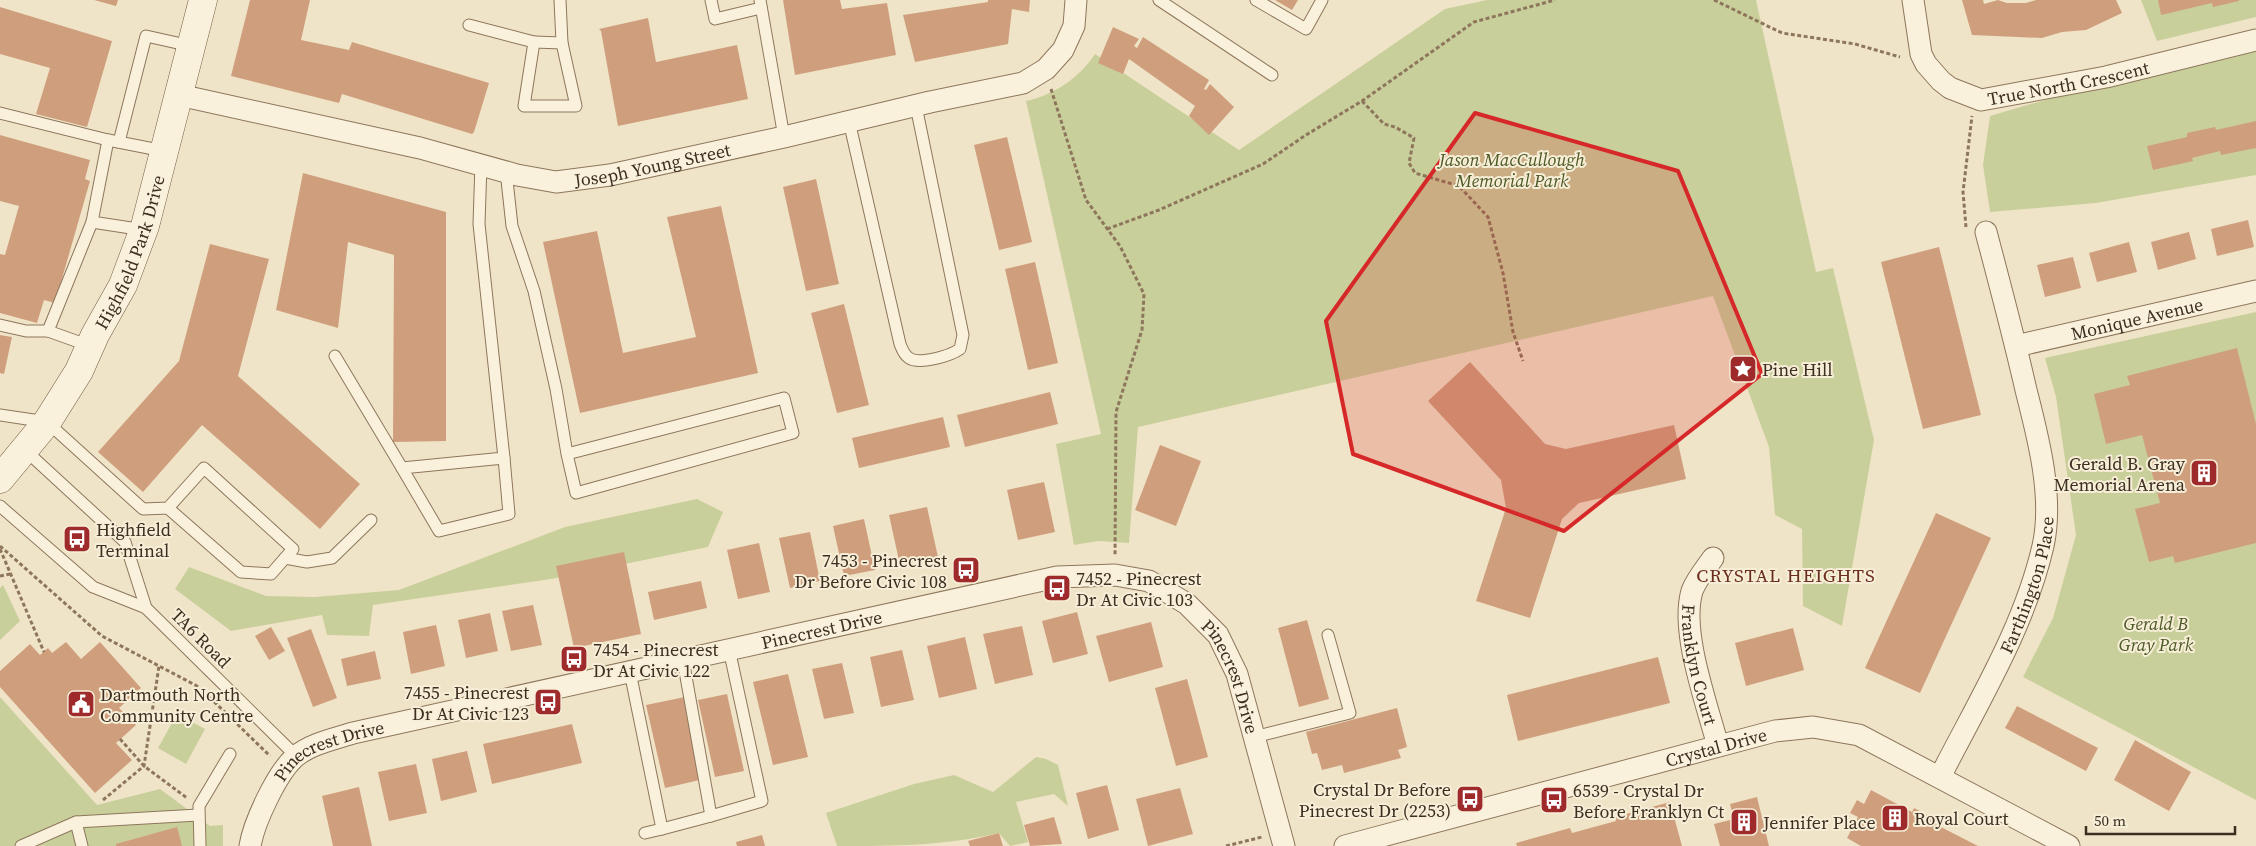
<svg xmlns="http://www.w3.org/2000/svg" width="2256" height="846" font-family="'Source Serif 4',serif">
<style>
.green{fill:#c9cf9b}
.building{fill:#cf9f7d}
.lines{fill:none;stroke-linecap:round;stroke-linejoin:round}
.lane-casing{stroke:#8d765c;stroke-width:13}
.street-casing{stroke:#8d765c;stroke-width:23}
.secondary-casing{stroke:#6f573f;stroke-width:29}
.path{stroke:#8d765c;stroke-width:3;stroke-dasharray:4 2.5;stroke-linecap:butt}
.lane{stroke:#faf1dc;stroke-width:11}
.street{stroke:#faf1dc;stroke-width:21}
.secondary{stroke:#faf1dc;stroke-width:28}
.marked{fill:#d62828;fill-opacity:0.2;stroke:#d62828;stroke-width:4;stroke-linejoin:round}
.labels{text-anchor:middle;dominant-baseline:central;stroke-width:4;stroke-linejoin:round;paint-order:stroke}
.street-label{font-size:18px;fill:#3d2e20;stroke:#f7eed8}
.park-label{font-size:18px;font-style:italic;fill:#4d5a26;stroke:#f7eed8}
.poi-label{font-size:18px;fill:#3d2e20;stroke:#f7eed8;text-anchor:start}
.neighbourhood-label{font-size:19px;letter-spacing:1px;fill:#6b2e1e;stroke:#f7eed8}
</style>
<rect width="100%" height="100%" fill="#f0e4c8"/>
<g class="green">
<path d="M1487,0H1756L1816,272L1833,268L1874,440L1842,626L1803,606L1802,529L1775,515L1769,447L1713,296L1138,427L1129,543L1098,541L1074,545L1056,444L1101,434L1026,101C1054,95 1079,78 1095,54L1239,150L1445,9Z"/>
<polygon points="2141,0 2256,0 2256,17 2157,41"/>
<polygon points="2256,38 2256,175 2096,203 1990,212 1983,165 1990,116"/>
<polygon points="2256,312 2256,800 2023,677 2053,618 2076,535 2056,397 2045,358"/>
<polygon points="697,499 723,512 708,547 551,579 373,605 369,636 327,635 322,615 231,631 175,589 189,567 266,596 315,597 399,590 565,527"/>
<polygon points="3,585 20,621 0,640 0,588"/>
<polygon points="0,697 97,805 160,789 210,826 223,825 223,846 0,846"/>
<polygon points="177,714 205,729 186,764 158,748"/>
<path d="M1036,757L1046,759L1058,765L1068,806L1054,794L1016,802L1028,842L1010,846L999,833C944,846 894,846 837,846L826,813L914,784L954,775L993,792Z"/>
</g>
<g class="building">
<polygon points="94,0 118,0 116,6"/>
<polygon points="250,0 310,0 301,40 349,50 352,42 489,83 474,132 472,134 342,94 339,103 231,76"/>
<polygon points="783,0 840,0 842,9 887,3 896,55 795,75"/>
<polygon points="988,0 1030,0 1029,12 1012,9 1008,44 915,62 903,15 988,2"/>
<polygon points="1275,0 1298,0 1292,10"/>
<polygon points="1962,0 1983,0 1984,4 1998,0 2007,3 2026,3 2036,0 2116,0 2122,13 2086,30 2062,32 2042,38 1972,35"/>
<polygon points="2158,0 2239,0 2239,1 2213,7 2212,3 2161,15"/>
<polygon points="0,7 112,41 87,127 36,114 50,68 0,54"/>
<polygon points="648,18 656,62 737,45 748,99 618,126 601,31 599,29"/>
<polygon points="1113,27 1139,39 1134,46 1137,48 1143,37 1209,80 1204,89 1206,90 1210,84 1234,107 1209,135 1189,116 1195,106 1129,59 1123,74 1098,63"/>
<polygon points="2256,121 2256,148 2221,155 2220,151 2192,158 2193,161 2153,170 2147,146 2187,137 2187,133 2215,127 2216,130"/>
<polygon points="0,135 90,160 85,179 90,181 55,303 44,300 37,323 0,313 0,254 5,255 19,206 0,201"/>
<polygon points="1007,137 1032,242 999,250 974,145"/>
<polygon points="303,173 446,212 446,441 393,442 394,255 348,242 338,328 276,310"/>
<polygon points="816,179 839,284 806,291 783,187"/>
<polygon points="721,206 758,373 580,413 543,242 597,231 623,353 696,337 667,217"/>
<polygon points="2248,220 2254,247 2217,256 2211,229"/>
<polygon points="2189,232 2196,259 2158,270 2151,242"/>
<polygon points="2129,242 2137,272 2097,282 2089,253"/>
<polygon points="210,244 269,259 238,376 360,484 320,529 202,425 143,492 98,452 179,361"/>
<polygon points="1939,247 1981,415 1923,429 1881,262"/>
<polygon points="2073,257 2081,288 2045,297 2037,265"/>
<polygon points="1035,262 1058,363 1028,370 1005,269"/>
<polygon points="844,304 869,405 837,413 811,313"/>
<polygon points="0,335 12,337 4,374 0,373"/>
<polygon points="2237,348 2256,424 2256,543 2175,563 2173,556 2149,562 2135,509 2160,503 2142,435 2106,444 2094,394 2130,385 2127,376"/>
<polygon points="1470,362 1545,444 1566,449 1674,425 1686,479 1579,503 1562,519 1530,618 1476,601 1506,508 1501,480 1428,401"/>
<polygon points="1050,392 1058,424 965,447 957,415"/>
<polygon points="943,417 950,447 859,468 852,438"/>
<polygon points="1160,445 1201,461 1176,526 1135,510"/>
<polygon points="1044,482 1055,532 1018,540 1007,490"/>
<polygon points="927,507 938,557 900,565 889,515"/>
<polygon points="1936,513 1991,538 1920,693 1865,668"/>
<polygon points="864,519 875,570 844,576 833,526"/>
<polygon points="810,532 820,581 790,588 779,538"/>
<polygon points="759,543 770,592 738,599 727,550"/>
<polygon points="624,552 641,634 574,648 556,566"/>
<polygon points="701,581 707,608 654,620 648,592"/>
<polygon points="533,605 542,645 511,651 502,611"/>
<polygon points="1077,612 1088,654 1053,663 1042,621"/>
<polygon points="490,613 498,651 466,658 458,620"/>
<polygon points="1307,620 1329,699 1299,707 1278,628"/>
<polygon points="1151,622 1163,667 1109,682 1096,636"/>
<polygon points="436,625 445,666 411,674 403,632"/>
<polygon points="1022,626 1033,675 995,684 983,634"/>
<polygon points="271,627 285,651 269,660 255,636"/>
<polygon points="1793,628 1804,670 1746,686 1735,643"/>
<polygon points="311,629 337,698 313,707 287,638"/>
<polygon points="965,637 977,689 939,698 927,646"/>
<polygon points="66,642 81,659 100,642 141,688 119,708 136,725 116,743 132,760 95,793 0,687 0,671 30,644 40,655 48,648 52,653"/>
<polygon points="902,650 914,700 881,707 870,657"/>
<polygon points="375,651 381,679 347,686 341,659"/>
<polygon points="1658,657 1670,703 1518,741 1507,695"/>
<polygon points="842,663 854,713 824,719 812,669"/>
<polygon points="788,674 808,757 773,765 753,682"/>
<polygon points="1187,679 1208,757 1176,766 1155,688"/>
<polygon points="727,694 744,771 715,777 698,700"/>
<polygon points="685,697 704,779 665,788 646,705"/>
<polygon points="2017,706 2098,748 2086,771 2005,728"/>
<polygon points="1397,708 1407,747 1398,750 1401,758 1344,773 1342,765 1322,770 1317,753 1312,754 1306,732"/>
<polygon points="572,724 582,763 492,784 483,744"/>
<polygon points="2135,740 2191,772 2169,811 2114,780"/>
<polygon points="467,751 477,792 441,801 432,759"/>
<polygon points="416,764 427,813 389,821 378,772"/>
<polygon points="1107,785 1119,830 1088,839 1076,793"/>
<polygon points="359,787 372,846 333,846 322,796"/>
<polygon points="1180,788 1193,834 1148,846 1136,799"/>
<polygon points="1871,790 1912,812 1914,808 1935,819 1933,823 1978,846 1861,846 1847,838 1858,817 1850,813 1857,800 1864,804"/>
<polygon points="1757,797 1769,846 1720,846 1714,824 1734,819 1730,804"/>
<polygon points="1670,802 1682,846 1517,846 1516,843 1570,828 1572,833 1616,821 1615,817"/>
<polygon points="1054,817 1062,844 1030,846 1024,825"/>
<polygon points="177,827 182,846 116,846 116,844"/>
<polygon points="999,833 1003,846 970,846 968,841"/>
<polygon points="762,835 765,846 737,846 736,842"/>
</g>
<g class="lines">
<defs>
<g id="lane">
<polyline points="711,0 715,19 761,8"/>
<polyline points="760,0 784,137"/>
<polyline points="1159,0 1272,75"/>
<polyline points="1256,0 1306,29 1322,0"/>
<polyline points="469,25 534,42 524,106 576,106 562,43 560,0"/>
<polyline points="534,42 562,43"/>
<polyline points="0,113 108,140 164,151"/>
<path d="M849,121L900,344C902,349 904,355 909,358C919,365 950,356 960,349L963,335L916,106"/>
<polyline points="108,140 92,222 144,230"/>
<polyline points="119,142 146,36 191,46"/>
<polyline points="506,171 512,226 534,291 556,389 567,454 784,398 793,433 576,493 567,454"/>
<polyline points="0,325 26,331 48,331"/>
<polyline points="90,346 48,331 92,222"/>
<polyline points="335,356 402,468 504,458 479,224 481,164"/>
<polyline points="0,415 47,422 143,509 168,508 241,572 271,574 293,549 204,468 168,508"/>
<polyline points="25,450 125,542 146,608"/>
<polyline points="402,468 439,531 509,514 504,458"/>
<polyline points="0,506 93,587 146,608 296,756"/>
<polyline points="285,558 307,562 332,558 371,520"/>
<polyline points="683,660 711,816 762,801 729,649"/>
<polyline points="630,672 662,829 645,833"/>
<polyline points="1254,737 1350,713 1328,635"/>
<polyline points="76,822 82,846"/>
<polyline points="662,829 711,816"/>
<polyline points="21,846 76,822 198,815"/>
<polyline points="200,846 199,806 230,754"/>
</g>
<g id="street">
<path id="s1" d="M1913,0L1921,54L1926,64L1941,81L1950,88L1981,100L2106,77L2256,40"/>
<path id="s2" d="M179,95L420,148L517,175L556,182L610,175L784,137L930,102L1023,83L1046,69L1063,50L1074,26L1076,0"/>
<path id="s3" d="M2016,346L2256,291"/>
<path id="s4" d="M1713,558C1706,568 1696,580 1692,591C1680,632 1707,704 1718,746"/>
<path id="s5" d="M1940,777C1978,702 2024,628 2043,546C2054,497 2038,437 2026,390C2014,337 2000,285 1986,232"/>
<path id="s6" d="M250,846C254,822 277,773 295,757C310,744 334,739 353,733L1057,577L1115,575L1149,581L1187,604L1218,635L1237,674L1284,846"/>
<path id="s7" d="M1345,846L1775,731L1813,727L1859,735L2069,846"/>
</g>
<g id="secondary">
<path id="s8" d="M0,479L47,422L79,371L95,335L123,285L145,226L203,0"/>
</g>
</defs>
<use href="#lane" class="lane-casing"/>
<use href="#street" class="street-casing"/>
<use href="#secondary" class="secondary-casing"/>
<g class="path">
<polyline points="1714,0 1782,33 1855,44 1900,57"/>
<polyline points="1051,89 1086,200 1120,246 1144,294 1142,330 1116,412 1115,556"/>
<polyline points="1362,101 1384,124 1395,127 1414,138 1409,163 1415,173 1459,186 1488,217 1503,273 1513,332 1523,361"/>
<polyline points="1966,227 1963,192 1972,116"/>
<polyline points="1107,229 1159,210 1263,164 1306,135 1362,101 1474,22 1555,0"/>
<polyline points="0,546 102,636 199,687 270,756"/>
<polyline points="0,549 44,652"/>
<polyline points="0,576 10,574"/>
<polyline points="120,739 144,766 187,798"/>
<polyline points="103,800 144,766 159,666"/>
<polyline points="1226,846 1262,837"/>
</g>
<use href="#lane" class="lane"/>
<use href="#street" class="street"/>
<use href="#secondary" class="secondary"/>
</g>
<path class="marked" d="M1475,113L1678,171L1762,374L1564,531L1353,454L1326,321Z"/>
<defs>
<symbol id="sight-square" viewBox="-11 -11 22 22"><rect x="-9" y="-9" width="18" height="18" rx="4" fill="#9e2a2b" stroke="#f7eed8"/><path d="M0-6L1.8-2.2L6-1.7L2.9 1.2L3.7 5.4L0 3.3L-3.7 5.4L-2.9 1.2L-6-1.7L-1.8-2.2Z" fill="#fff"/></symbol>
<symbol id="building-square" viewBox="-11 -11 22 22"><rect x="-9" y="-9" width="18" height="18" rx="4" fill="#9e2a2b" stroke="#f7eed8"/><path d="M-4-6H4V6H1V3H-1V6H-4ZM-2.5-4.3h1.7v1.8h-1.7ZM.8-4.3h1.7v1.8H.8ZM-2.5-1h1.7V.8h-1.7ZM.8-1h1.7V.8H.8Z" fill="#fff"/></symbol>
<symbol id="bus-square" viewBox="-11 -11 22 22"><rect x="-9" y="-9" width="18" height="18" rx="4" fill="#9e2a2b" stroke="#f7eed8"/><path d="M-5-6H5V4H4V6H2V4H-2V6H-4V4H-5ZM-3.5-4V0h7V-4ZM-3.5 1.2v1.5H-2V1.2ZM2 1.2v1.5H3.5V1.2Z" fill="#fff"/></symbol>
<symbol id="civic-square" viewBox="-11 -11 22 22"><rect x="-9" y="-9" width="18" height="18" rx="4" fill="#9e2a2b" stroke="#f7eed8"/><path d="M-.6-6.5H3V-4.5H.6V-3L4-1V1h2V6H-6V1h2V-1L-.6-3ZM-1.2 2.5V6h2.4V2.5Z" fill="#fff"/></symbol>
</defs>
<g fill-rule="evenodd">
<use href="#sight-square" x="1727" y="353" width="32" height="32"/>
<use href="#building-square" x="2188" y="457" width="32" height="32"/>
<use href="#bus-square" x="61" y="523" width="32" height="32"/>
<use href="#bus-square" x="950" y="554" width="32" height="32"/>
<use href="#bus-square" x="1041" y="572" width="32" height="32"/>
<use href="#bus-square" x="558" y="643" width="32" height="32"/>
<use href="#bus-square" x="532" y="686" width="32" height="32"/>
<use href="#civic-square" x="65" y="688" width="32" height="32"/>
<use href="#bus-square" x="1454" y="783" width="32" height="32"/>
<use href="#bus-square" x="1538" y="784" width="32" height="32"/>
<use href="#building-square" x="1879" y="802" width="32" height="32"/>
<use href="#building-square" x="1728" y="806" width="32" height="32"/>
</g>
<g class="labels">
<g class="street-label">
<text stroke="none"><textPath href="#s1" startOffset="222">True North Crescent</textPath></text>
<text stroke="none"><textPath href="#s2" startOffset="485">Joseph Young Street</textPath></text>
<text stroke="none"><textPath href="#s8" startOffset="264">Highfield Park Drive</textPath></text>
<text stroke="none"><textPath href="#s3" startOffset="124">Monique Avenue</textPath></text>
<text stroke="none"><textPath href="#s5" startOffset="212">Farthington Place</textPath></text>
<text stroke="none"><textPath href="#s6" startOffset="644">Pinecrest Drive</textPath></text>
<text transform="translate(201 638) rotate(45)">TA6 Road</text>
<text stroke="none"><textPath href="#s4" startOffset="114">Franklyn Court</textPath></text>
<text stroke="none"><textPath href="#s6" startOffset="1109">Pinecrest Drive</textPath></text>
<text stroke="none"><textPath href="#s7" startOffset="384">Crystal Drive</textPath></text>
<text stroke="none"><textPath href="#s6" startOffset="134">Pinecrest Drive</textPath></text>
</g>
<g class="park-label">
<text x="1512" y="159">Jason MacCullough<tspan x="1512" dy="21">Memorial Park</tspan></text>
<text x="2156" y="623">Gerald B<tspan x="2156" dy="21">Gray Park</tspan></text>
</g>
<g class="poi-label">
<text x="1762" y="369">Pine Hill</text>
<text x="2185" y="463" text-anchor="end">Gerald B. Gray<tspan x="2185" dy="21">Memorial Arena</tspan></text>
<text x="96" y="529">Highfield<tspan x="96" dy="21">Terminal</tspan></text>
<text x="947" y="560" text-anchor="end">7453 - Pinecrest<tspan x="947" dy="21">Dr Before Civic 108</tspan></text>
<text x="1076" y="578">7452 - Pinecrest<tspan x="1076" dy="21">Dr At Civic 103</tspan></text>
<text x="593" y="649">7454 - Pinecrest<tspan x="593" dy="21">Dr At Civic 122</tspan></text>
<text x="529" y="692" text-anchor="end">7455 - Pinecrest<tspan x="529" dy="21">Dr At Civic 123</tspan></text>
<text x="100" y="694">Dartmouth North<tspan x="100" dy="21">Community Centre</tspan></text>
<text x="1451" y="789" text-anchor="end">Crystal Dr Before<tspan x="1451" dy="21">Pinecrest Dr (2253)</tspan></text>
<text x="1573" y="790">6539 - Crystal Dr<tspan x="1573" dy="21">Before Franklyn Ct</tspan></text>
<text x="1914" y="818">Royal Court</text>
<text x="1763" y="822">Jennifer Place</text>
</g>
<g class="neighbourhood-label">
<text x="1786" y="575">CRYSTAL HEIGHTS</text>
</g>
</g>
<path d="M2086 826v8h149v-8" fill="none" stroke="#3d2e20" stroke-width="2.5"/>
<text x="2094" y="826" font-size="15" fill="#3d2e20" stroke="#f7eed8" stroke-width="4" paint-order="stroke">50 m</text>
</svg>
